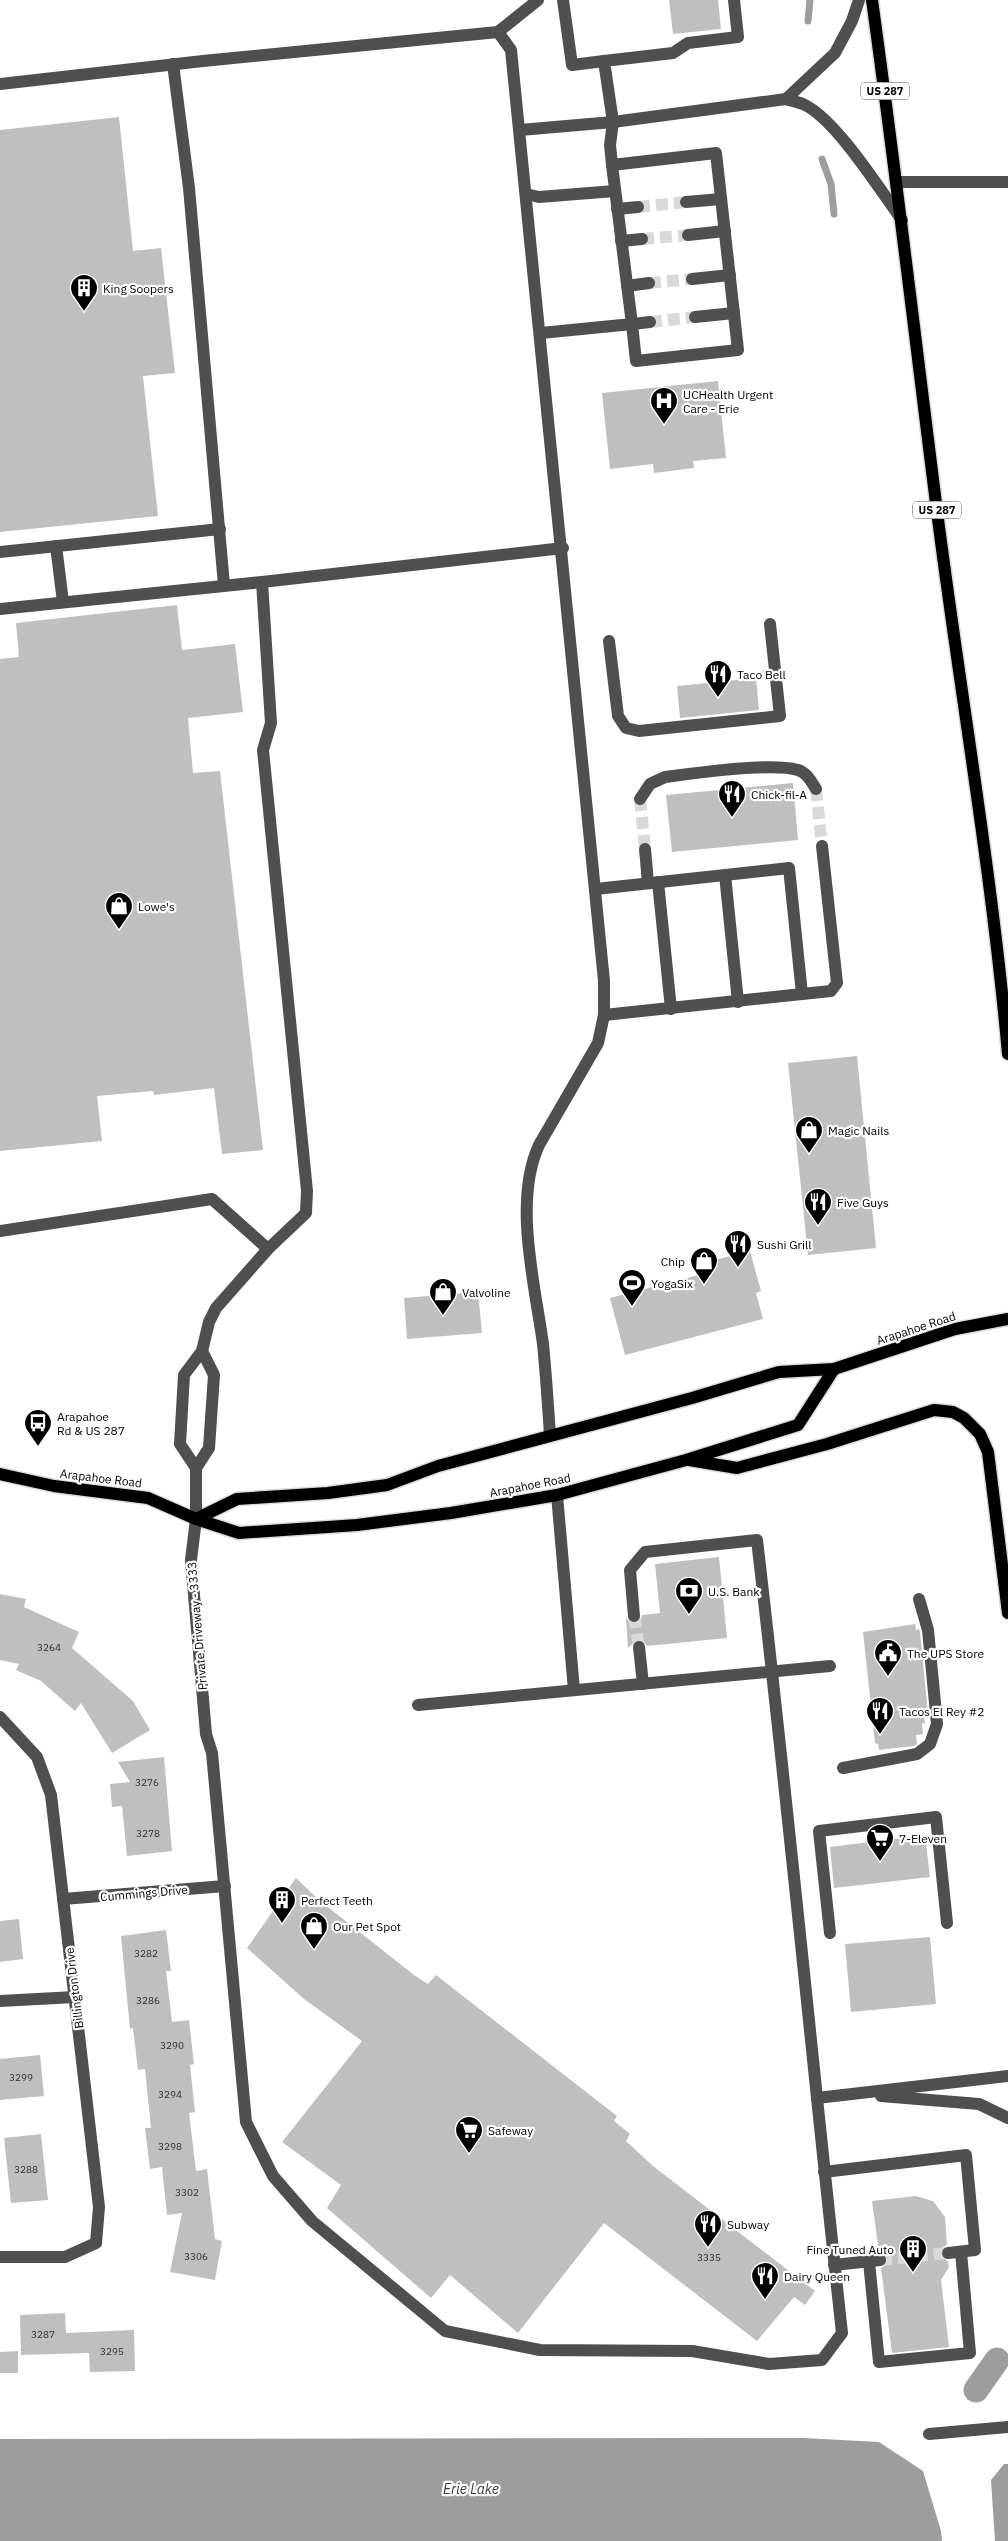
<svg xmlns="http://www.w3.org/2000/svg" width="1008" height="2541" font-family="'IBM Plex Sans',sans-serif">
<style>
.water{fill:#9d9d9d}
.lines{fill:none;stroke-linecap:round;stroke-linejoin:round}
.stream{stroke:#9d9d9d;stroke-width:7}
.canal{stroke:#9d9d9d;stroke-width:25}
.building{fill:#bfbfbf}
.minor-tunnel{stroke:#d9d9d9;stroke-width:12;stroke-dasharray:12 6;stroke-linecap:butt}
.major-casing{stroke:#dbdbdb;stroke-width:15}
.minor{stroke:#4f4f4f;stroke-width:12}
.major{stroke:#000;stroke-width:12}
.labels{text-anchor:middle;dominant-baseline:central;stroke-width:4.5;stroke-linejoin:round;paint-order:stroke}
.number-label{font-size:10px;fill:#303030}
.shield{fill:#fff;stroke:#4c4c4c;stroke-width:1}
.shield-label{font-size:11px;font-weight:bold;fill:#000}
.poi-label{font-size:12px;fill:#000;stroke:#fff;text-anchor:start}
.street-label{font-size:12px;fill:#000;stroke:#fff}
.water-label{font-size:14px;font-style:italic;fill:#3e3e3e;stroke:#fff}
</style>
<rect width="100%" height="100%" fill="#fff"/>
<g class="water">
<polygon points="804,2438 879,2442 923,2471 941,2531 942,2541 0,2541 0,2439"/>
<polygon points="1004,2464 1008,2464 1008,2541 995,2541 991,2480"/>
</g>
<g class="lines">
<g class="stream">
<polyline points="808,21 810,0"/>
<polyline points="822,159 831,184 834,214"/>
</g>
<polyline class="canal" points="976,2390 997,2360"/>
</g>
<g class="building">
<polygon points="669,0 718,0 721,29 673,34"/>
<polygon points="119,117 133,251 161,248 175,373 143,376 158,516 0,532 0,130"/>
<polygon points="718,381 726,458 693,461 694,468 654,473 653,464 610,469 602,393"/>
<polygon points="177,605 182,650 235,644 243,712 188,718 193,773 220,771 263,1150 222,1154 214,1088 154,1095 153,1091 97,1096 102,1141 0,1151 0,659 19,657 16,623"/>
<polygon points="756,678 759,710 680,718 677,686"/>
<polygon points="793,783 798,840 672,852 666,795"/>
<polygon points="857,1056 876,1248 808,1255 788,1063"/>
<polygon points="750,1251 761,1291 756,1293 763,1319 625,1355 610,1298 714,1271 711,1261"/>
<polygon points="478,1292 482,1333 407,1339 404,1298"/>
<polygon points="719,1557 727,1638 647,1646 643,1640 638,1639 628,1648 626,1617 630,1623 635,1624 641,1620 642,1615 660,1613 655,1564"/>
<polygon points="0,1594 26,1599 24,1607 79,1632 72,1648 133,1701 150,1730 112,1753 81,1703 75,1711 41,1681 16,1670 19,1664 0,1660"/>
<polygon points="915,1624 916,1630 919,1629 920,1632 928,1714 924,1715 925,1724 922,1723 923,1734 916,1735 917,1744 914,1746 879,1750 878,1744 875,1743 863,1632"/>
<polygon points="164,1757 172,1851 127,1856 122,1806 112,1807 110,1784 130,1782 118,1762"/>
<polygon points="925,1835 930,1877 834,1888 830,1847"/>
<polygon points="296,1878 319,1900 414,1975 428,1984 436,1975 617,2116 614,2121 630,2134 626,2141 653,2166 815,2291 805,2305 794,2297 757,2341 604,2223 518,2333 450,2275 431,2298 327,2208 341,2185 282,2142 362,2041 304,1999 247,1948"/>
<polygon points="19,1919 23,1959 0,1962 0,1921"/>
<polygon points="166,1930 171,1971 166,1971 172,2022 189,2020 194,2064 190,2065 195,2112 189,2113 196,2171 207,2169 215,2239 222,2241 215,2280 170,2272 182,2213 167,2215 162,2167 150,2169 145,2128 151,2128 145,2069 138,2070 133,2028 130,2029 121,1936"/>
<polygon points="930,1937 936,2004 851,2012 845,1944"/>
<polygon points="40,2055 44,2096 0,2100 0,2059"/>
<polygon points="41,2134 48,2200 11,2203 4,2138"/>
<polygon points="916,2196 933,2201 945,2217 947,2245 943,2247 940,2253 942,2258 948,2261 949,2267 941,2280 949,2347 892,2353 881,2268 887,2264 888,2259 884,2253 879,2252 872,2201"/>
<polygon points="65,2313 66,2333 134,2330 135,2371 90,2372 89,2353 21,2355 20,2315"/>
<polygon points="18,2351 18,2373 0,2373 0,2352"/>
</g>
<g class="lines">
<g class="minor-tunnel">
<polyline points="638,207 686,202"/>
<polyline points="642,239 688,235"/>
<polyline points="649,283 692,279"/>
<polyline points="650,322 695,317"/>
<polyline points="816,789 822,846"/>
<polyline points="640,799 645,849"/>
<polyline points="634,1616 639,1647"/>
<polyline points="880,2260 948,2253"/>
</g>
<defs>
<g id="major">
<path d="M872,0C896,173 916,346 938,519C961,697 992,874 1008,1054"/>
<polyline points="689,1460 737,1468 827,1444 934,1410 953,1412 964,1418 980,1434 988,1452 1008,1613"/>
<polyline points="0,1474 54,1486 148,1498 196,1519 239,1533 357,1525 451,1513 557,1495 686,1460 798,1425 834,1369"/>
<polyline points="196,1519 237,1499 328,1493 387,1485 438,1466 692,1398 779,1372 834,1369 955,1329 1008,1319"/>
</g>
</defs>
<use href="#major" class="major-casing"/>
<g class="minor">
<polyline points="563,0 572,65 604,61"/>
<polyline points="498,32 538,0"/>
<polyline points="173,64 189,188 224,585"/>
<path d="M0,84L203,61L498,32L511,50L604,981V1015L598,1043L539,1145C513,1201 535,1285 543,1344C546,1374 548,1405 550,1435"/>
<polyline points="786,99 835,53 852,21 859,0"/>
<path d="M520,130L613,122L786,99C792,101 799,102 805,105C837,121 880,190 902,220"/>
<polyline points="612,165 716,153 738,350 636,361 632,324 650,322"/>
<polyline points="898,182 1008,182"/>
<polyline points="526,194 539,197 615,191"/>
<polyline points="686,202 721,199"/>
<polyline points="617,209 638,207"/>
<polyline points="688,235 725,231"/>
<polyline points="621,241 642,239"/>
<polyline points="692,279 730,275"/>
<polyline points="627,286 649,283"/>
<polyline points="695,317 734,313"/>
<polyline points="541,333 632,324 612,165 610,145 613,122 604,61 673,53 688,43 738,37 734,0"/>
<polyline points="56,546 63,602"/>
<polyline points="0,552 220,529"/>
<polyline points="0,609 262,582"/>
<polyline points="609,641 618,716 626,728 639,731 780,716 770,624"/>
<path d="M640,799L650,784L665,777C695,773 771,762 798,770C807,773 811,781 816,789"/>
<polyline points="645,849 648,883"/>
<polyline points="725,875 738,1002"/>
<polyline points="658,882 671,1009"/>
<polyline points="596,889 789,868 802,994 604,1015"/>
<polyline points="802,994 831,991 837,983 822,846"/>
<polyline points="0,1231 212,1199 268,1249"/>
<path d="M202,1351L214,1375L209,1448L196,1468V1519L191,1560L206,1734L212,1753L246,2122L273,2176L312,2221L445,2331L540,2350L692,2351L769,2364L822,2360L842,2333C813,2069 788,1804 757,1540L645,1552L630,1570L634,1616"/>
<polyline points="196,1468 180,1444 184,1375 202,1351 209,1322 216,1308 268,1249 306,1213 307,1191 263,750 271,723 262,582 563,548"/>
<polyline points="557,1495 574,1690"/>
<polyline points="639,1647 643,1684"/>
<polyline points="418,1705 830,1666"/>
<polyline points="0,1717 37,1757 51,1795 99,2207 96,2243 65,2257 0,2257"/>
<polyline points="843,1768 917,1754 930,1744 937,1724 928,1630 919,1599"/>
<polyline points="63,1899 225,1886"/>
<polyline points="830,1933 819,1831 936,1817 947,1923"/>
<polyline points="0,2001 75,1997"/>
<polyline points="881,2096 979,2104 1008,2118"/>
<polyline points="817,2098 1008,2076"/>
<polyline points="824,2172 966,2155 975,2250 948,2253"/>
<polyline points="869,2262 879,2362 970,2353 961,2252"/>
<polyline points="834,2265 880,2260"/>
<polyline points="929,2434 1008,2427"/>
</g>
<use href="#major" class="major"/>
</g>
<defs>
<symbol id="building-pin" viewBox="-11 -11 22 30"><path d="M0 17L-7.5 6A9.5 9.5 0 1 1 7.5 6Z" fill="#000" stroke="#fff"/><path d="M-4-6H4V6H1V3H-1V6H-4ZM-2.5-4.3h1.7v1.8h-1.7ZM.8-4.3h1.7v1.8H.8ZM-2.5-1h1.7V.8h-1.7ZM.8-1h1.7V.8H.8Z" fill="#fff"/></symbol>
<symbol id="hospital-pin" viewBox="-11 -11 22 30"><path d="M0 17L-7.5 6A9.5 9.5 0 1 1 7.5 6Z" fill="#000" stroke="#fff"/><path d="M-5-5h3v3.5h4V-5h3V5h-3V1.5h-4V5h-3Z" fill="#fff"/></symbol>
<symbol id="restaurant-pin" viewBox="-11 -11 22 30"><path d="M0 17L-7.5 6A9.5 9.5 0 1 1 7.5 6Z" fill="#000" stroke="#fff"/><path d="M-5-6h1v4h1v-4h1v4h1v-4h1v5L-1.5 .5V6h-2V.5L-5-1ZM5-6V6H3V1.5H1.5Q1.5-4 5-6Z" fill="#fff"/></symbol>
<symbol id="shop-pin" viewBox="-11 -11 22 30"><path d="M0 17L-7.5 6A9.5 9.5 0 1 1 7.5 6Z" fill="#000" stroke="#fff"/><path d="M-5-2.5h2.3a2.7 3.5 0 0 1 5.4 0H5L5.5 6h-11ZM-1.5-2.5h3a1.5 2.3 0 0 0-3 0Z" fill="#fff"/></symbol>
<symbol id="stadium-pin" viewBox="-11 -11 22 30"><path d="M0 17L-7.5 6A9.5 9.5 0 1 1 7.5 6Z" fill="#000" stroke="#fff"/><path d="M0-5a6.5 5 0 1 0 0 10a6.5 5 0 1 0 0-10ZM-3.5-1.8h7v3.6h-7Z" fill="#fff"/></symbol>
<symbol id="bus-pin" viewBox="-11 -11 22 30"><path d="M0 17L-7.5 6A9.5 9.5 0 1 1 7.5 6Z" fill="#000" stroke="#fff"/><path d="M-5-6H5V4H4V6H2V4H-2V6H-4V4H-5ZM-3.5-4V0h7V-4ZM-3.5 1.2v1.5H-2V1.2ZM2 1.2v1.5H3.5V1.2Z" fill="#fff"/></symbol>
<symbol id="bank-pin" viewBox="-11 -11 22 30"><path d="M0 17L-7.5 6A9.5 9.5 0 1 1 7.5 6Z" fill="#000" stroke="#fff"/><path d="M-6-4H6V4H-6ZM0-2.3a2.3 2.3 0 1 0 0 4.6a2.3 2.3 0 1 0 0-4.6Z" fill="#fff"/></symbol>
<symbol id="civic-pin" viewBox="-11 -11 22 30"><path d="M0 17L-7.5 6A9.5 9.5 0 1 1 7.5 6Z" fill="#000" stroke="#fff"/><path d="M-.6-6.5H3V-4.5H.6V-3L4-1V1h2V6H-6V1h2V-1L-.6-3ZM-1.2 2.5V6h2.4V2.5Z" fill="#fff"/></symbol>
<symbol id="supermarket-pin" viewBox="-11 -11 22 30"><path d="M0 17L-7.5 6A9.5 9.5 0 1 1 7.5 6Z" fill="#000" stroke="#fff"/><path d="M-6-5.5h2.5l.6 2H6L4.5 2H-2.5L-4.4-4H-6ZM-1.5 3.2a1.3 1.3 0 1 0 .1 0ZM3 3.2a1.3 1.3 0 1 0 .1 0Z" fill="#fff"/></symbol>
</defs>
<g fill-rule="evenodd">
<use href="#building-pin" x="68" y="272" width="32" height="43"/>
<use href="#hospital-pin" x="648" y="385" width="32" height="43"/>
<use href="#restaurant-pin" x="702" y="658" width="32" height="43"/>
<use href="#restaurant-pin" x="716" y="778" width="32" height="43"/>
<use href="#shop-pin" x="103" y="890" width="32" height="43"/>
<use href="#shop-pin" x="793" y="1114" width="32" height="43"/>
<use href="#restaurant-pin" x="802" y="1186" width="32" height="43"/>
<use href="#restaurant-pin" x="722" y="1228" width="32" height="43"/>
<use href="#shop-pin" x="688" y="1245" width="32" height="43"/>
<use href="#stadium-pin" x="616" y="1267" width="32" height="43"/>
<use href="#shop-pin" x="427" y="1276" width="32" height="43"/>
<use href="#bus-pin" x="22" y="1407" width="32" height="43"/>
<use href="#bank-pin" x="673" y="1575" width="32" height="43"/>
<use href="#civic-pin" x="872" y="1637" width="32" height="43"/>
<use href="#restaurant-pin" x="864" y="1695" width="32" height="43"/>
<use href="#supermarket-pin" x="864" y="1822" width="32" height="43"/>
<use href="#building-pin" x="266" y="1884" width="32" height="43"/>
<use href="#shop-pin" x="298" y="1910" width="32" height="43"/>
<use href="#supermarket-pin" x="453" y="2114" width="32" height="43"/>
<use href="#restaurant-pin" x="692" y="2208" width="32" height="43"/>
<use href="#building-pin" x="897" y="2233" width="32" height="43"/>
<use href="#restaurant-pin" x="749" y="2260" width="32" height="43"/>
</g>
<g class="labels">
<g class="number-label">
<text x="49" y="1647">3264</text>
<text x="147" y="1782">3276</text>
<text x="148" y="1833">3278</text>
<text x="146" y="1953">3282</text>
<text x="148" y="2000">3286</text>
<text x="172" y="2045">3290</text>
<text x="21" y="2077">3299</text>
<text x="170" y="2094">3294</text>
<text x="170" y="2146">3298</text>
<text x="26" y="2169">3288</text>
<text x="187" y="2192">3302</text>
<text x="196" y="2256">3306</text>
<text x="709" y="2257">3335</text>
<text x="43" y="2334">3287</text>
<text x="112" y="2351">3295</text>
</g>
<g class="shield">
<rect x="861" y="82.5" width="48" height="17" rx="4"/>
<rect x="913" y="501.5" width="48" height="17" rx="4"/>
</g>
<g class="shield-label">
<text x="885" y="91">US 287</text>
<text x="937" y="510">US 287</text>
</g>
<g class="poi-label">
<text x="103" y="288">King Soopers</text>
<text x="683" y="394">UCHealth Urgent<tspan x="683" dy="14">Care - Erie</tspan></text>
<text x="737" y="674">Taco Bell</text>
<text x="751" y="794">Chick-fil-A</text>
<text x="138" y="906">Lowe's</text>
<text x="828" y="1130">Magic Nails</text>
<text x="837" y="1202">Five Guys</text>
<text x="757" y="1244">Sushi Grill</text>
<text x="685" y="1261" text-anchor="end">Chip</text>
<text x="651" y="1283">YogaSix</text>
<text x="462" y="1292">Valvoline</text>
<text x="57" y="1416">Arapahoe<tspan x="57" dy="14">Rd &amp; US 287</tspan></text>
<text x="708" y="1591">U.S. Bank</text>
<text x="907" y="1653">The UPS Store</text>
<text x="899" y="1711">Tacos El Rey #2</text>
<text x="899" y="1838">7-Eleven</text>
<text x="301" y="1900">Perfect Teeth</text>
<text x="333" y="1926">Our Pet Spot</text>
<text x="488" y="2130">Safeway</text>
<text x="727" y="2224">Subway</text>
<text x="894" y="2249" text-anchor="end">Fine Tuned Auto</text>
<text x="784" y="2276">Dairy Queen</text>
</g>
<g class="street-label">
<text transform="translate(916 1328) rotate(-18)">Arapahoe Road</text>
<text transform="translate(101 1478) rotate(7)">Arapahoe Road</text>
<text transform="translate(530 1485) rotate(-11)">Arapahoe Road</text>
<text transform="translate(197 1626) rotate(-95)">Private Driveway - 3333</text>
<text transform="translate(144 1893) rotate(-5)">Cummings Drive</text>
<text transform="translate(74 1988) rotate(-97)">Billington Drive</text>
</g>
<g class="water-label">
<text x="471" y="2489">Erie Lake</text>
</g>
</g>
</svg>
